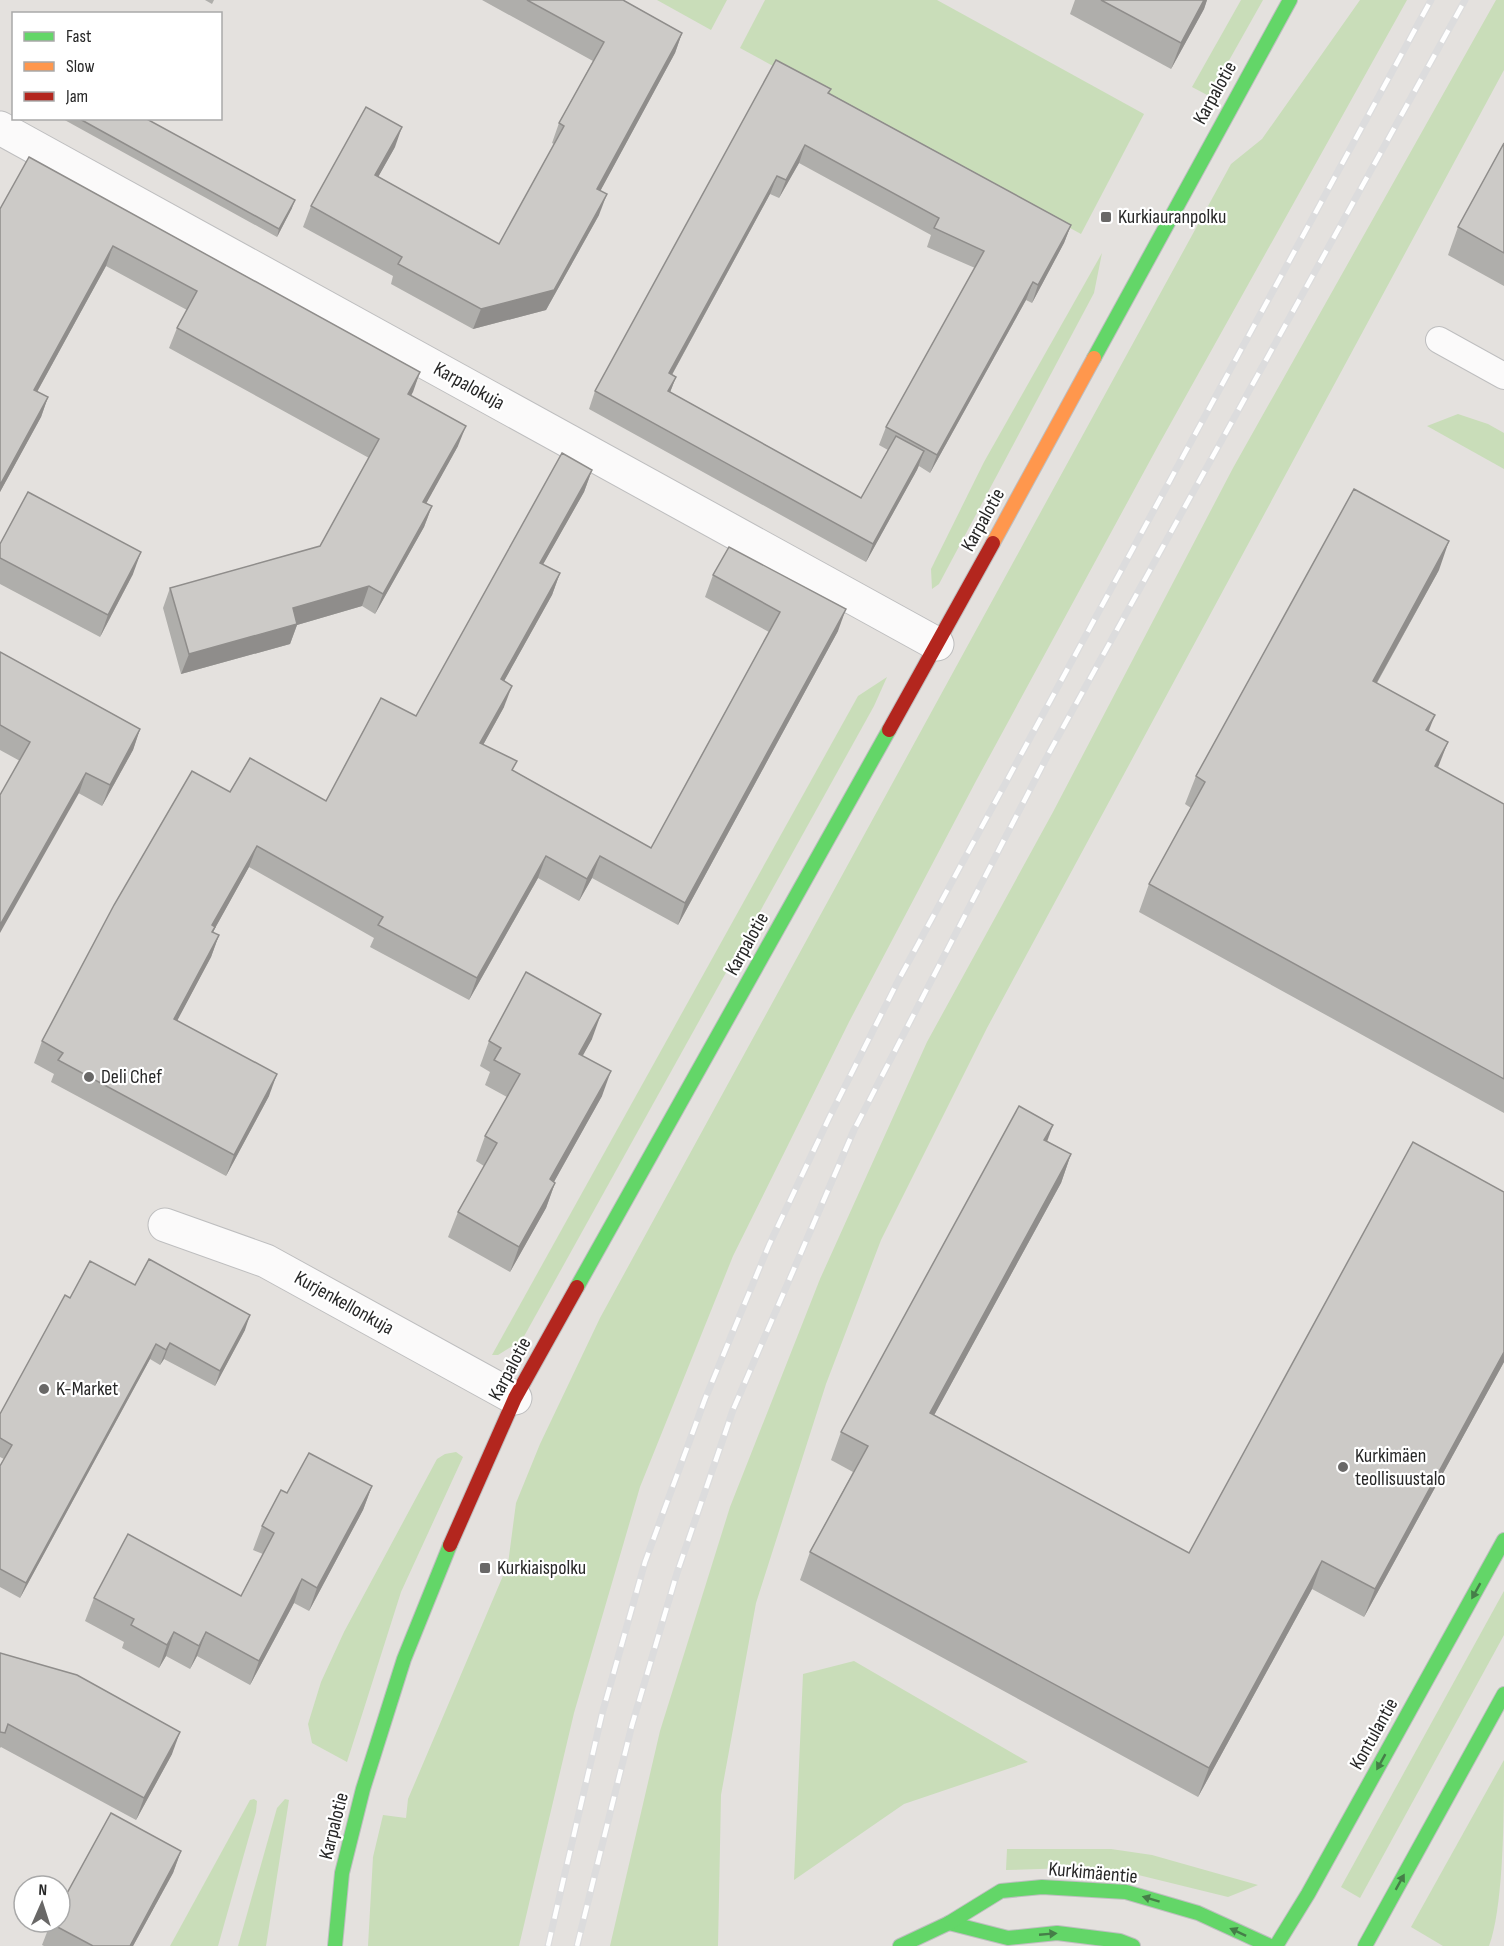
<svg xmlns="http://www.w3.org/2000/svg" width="1504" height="1946" font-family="'Sofia Sans Condensed',sans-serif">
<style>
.green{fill:#c9ddb9}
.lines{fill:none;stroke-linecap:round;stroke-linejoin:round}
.lane-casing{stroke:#bebebf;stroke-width:28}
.street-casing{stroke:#bebebf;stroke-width:35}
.fast-casing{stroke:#bebebf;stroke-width:16}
.slow-casing{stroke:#bebebf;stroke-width:16}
.jam-casing{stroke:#bebebf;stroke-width:16}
.lane{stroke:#fbfafa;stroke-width:26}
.street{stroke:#fbfafa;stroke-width:33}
.fast{stroke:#63d668;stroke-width:14}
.slow{stroke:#ff974d;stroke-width:14}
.jam{stroke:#b3261e;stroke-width:14}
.rail-casing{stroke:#dcdcdd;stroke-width:7}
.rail{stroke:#fff;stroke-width:4.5;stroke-dasharray:14;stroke-linecap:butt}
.wall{fill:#afaeab;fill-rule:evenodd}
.shaded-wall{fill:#8f8d8b}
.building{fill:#cccac7;stroke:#8f8d8b;stroke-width:1.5}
.oneway{fill:#457e48}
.poi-dot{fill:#696867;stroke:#fff;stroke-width:2}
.labels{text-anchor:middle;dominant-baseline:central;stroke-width:4.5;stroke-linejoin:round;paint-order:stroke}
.street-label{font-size:20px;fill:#272727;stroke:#fff}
.poi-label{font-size:20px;fill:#272727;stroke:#fff;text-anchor:start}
</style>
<rect width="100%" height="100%" fill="#e4e1de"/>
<g class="green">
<polygon points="657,0 727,0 711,30"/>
<polygon points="765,0 937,0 1144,114 1081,234 740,48"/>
<polygon points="1241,0 1263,0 1209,96 1192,87"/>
<polygon points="1360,0 1407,0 1158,446 976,781 849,1022 733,1256 640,1487 574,1713 519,1946 368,1946 373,1857 383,1815 406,1818 408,1799 508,1564 516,1503 540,1444 600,1318 1231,164 1262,139"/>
<polygon points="1496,0 1504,0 1504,70 987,1028 881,1240 826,1384 756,1603 721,1795 718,1946 610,1946 660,1731 730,1507 820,1279 927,1042 1053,812 1233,468"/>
<polygon points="1102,253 1094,293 939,584 932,589 931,569 984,462"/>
<polygon points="1458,414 1488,424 1504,433 1504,469 1427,426"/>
<polygon points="887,677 874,706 522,1340 498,1355 492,1355 858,696"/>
<polygon points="456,1452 463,1457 401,1592 347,1762 312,1743 308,1724 321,1682 344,1632 437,1459 445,1454"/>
<polygon points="1504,1591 1504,1635 1360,1898 1341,1887"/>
<polygon points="854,1661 1028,1762 904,1804 794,1880 803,1674"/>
<path d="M1504,1760C1504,1810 1504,1905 1489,1946H1443L1411,1927Z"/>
<polygon points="254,1799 257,1801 256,1812 218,1946 170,1946 250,1800"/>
<polygon points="285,1799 289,1800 266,1946 238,1946 277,1808"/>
<polygon points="1007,1849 1111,1849 1152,1855 1258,1885 1228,1897 1118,1870 1071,1868 1006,1870"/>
</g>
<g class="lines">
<defs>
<polyline id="lane" points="1439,340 1504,376"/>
<g id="street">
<polyline points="0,128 937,644"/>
<polyline points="165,1225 266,1261 515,1398"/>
</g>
<g id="fast">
<polyline points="1094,358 1290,0"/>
<polyline points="577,1287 889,730"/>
<polyline points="949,1923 1008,1938 1057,1933 1120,1941 1133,1946"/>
<polyline points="335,1946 342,1873 363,1789 404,1659 450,1545"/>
<polyline points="900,1946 949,1923 1001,1891 1042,1887 1126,1892 1198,1913 1270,1946"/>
<polyline points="1276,1946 1308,1894 1504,1540"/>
<polyline points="1365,1946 1504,1694"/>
</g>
<polyline id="slow" points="993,543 1094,358"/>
<g id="jam">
<polyline points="889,730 993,543"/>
<polyline points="450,1545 515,1398 577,1287"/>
</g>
</defs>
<use href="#lane" class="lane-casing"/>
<use href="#street" class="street-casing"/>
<use href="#fast" class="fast-casing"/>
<use href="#slow" class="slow-casing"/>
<use href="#jam" class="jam-casing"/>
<use href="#lane" class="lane"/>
<use href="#street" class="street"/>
<use href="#fast" class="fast"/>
<use href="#slow" class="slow"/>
<use href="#jam" class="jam"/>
<defs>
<g id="rail">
<polyline points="548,1946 602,1714 645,1562 705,1399 769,1245 829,1118 898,981 1431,0"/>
<polyline points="577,1946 632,1725 677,1573 733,1410 854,1130 1050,751 1465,0"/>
</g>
</defs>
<use href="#rail" class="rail-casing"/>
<use href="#rail" class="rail"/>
</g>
<g class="wall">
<polygon points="205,0 214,0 212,4"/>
<polygon points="482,0 623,0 682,33 675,53 600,191 599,215 546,310 473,329 391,284 393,276 303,227 311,206 395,147 378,177 499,244 554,144 552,143 559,123 593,61"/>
<polygon points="1075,0 1207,0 1204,9 1171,69 1070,14"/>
<path d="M831,89L829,93L1071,225L1064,243L1032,303L1026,300L930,473L919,466L866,562L589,409L595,391ZM799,163L931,235L927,247L975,268L886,427L879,445L888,450L861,498L670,392L676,377L672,375L770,194L779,198Z"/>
<polygon points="61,118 145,118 292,208 277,237"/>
<polygon points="1504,143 1504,286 1448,255 1458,227"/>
<polygon points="29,157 420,372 411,395 458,446 426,503 432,506 424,527 375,614 362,606 297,625 290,644 181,674 163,608 170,588 320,546 369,458 169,348 177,328 187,310 106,266 37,392 48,397 41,417 0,492"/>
<polygon points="592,470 584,492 543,564 560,573 552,595 504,681 504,707 483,745 514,771 651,848 769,632 705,597 713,575 838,631 678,925 592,878 579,901 538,878 469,1000 370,947 374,938 249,867 214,930 213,932 219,935 211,957 177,1020 269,1096 226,1176 51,1082 54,1074 34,1063 42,1041 230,792 326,801 416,716"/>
<polygon points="0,544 133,574 100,637 0,584"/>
<polygon points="1439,570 1377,683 1429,731 1438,768 1504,804 1504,1113 1139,912 1149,884 1191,808 1185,804 1196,776"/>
<polygon points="0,652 140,729 133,750 102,806 0,750"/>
<polygon points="592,1039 582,1056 602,1096 554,1182 555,1183 546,1208 510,1272 448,1237 458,1212 484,1166 476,1161 485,1136 507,1097 485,1085 490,1072 480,1066 489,1041"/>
<polygon points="1047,1141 1071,1154 1061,1183 934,1415 1189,1553 1504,1192 1504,1362 1364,1617 1312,1589 1198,1797 800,1580 810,1552 853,1472 831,1460 841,1432"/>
<polygon points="135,1285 245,1330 215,1386 164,1359 160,1365 150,1359 20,1598 0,1587 0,1466 4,1459 0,1457 0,1414 70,1298"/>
<polygon points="372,1486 363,1510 309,1611 294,1603 250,1685 197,1656 190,1669 166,1656 159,1668 122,1648 124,1642 85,1621 94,1598 241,1596 263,1554 253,1550 262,1526 287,1493"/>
<polygon points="0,1653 172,1754 136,1820 1,1747 0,1748"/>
<polygon points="181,1851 173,1873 133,1946 44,1946 42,1945 51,1922"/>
</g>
<g class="shaded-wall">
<polygon points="1204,0 1207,0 1204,9 1171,69 1181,43"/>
<polygon points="682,33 675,53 590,210 597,189"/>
<polygon points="402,127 395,147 368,195 375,175"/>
<polygon points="805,145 799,163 779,198 786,180"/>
<polygon points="777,176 770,194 663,391 669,373"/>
<polygon points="607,194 599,215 546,310 473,329 481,309"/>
<polygon points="295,200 292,208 277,237 279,229"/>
<polygon points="1071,225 1064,243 1032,303 1038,285"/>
<polygon points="113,246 106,266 27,410 34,390"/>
<polygon points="1033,282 1026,300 930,473 937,455"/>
<polygon points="420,372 413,392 401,414 408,394"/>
<polygon points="676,377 669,395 668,391"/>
<polygon points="48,397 41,417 0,492 0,485"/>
<polygon points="466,426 458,446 416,522 423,502"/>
<polygon points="924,451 917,470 866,562 873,544"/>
<polygon points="592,470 584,492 532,584 540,563"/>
<polygon points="432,506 424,527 375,614 383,594"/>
<polygon points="1449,541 1439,570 1362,709 1373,681"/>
<polygon points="141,552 133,574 100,637 108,615"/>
<polygon points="560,573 552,595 493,701 501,679"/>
<polygon points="369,586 362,606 297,625 290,644 181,674 189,654 293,608"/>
<polygon points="846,609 838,631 678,925 685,903"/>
<polygon points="512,686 504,707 472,765 480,743"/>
<polygon points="1435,715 1424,743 1426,730"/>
<polygon points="140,729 133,750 102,806 110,785"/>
<polygon points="1448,742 1437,770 1435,766"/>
<polygon points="86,773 79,793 0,933 0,925"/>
<polygon points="257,846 249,867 214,930 207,948 212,925"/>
<polygon points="546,856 538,878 469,1000 477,978"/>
<polygon points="600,856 592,878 579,901 587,879"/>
<polygon points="219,935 211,957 167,1040 174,1019"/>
<polygon points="601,1014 592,1039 570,1079 579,1054"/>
<polygon points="611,1071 602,1096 541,1205 550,1179"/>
<polygon points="277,1074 269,1096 226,1176 234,1155"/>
<polygon points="1053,1125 1043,1153 1044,1140"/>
<polygon points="1071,1154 1061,1183 920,1441 930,1413"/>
<polygon points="555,1183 546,1208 510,1272 519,1247"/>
<polygon points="250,1315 245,1330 215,1386 220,1371"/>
<polygon points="170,1343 164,1359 160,1365 166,1350"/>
<polygon points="156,1344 150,1359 20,1598 26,1583"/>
<polygon points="1504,1352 1504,1362 1364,1617 1375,1589"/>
<polygon points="372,1486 363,1510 309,1611 317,1588"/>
<polygon points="1322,1561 1312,1589 1198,1797 1209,1768"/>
<polygon points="302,1579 294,1603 250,1685 259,1661"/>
<polygon points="174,1632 166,1656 159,1668 167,1645"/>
<polygon points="206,1632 197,1656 190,1669 199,1646"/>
<polygon points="180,1732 172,1754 136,1820 144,1798"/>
<polygon points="181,1851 173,1873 133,1946 130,1946"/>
</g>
<g class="building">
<polygon points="527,0 623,0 682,33 597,189 607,194 554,290 481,309 398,264 402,257 311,206 366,107 402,127 375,175 499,244 564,126 559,123 604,42"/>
<polygon points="1101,0 1204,0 1181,43"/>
<polygon points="776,60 831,89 828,93 1071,225 1038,285 1033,282 937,455 886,427 984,251 934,228 939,218 805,145 786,180 777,176 669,373 676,377 668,391 861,498 896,436 924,451 873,544 595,391"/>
<polygon points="78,118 145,118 295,200 279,229"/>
<polygon points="1504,143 1504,253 1458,227"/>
<polygon points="29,157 420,372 408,394 466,426 423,502 432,506 383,594 369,586 293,608 297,624 189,654 170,588 320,546 379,439 177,328 197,291 113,246 34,390 48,397 0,485 0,209"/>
<polygon points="562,453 592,470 540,563 560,573 501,679 512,686 480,743 517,761 512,770 651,848 780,612 713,575 729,547 846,609 685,903 600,856 587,879 546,856 477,978 378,925 383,917 257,846 212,925 215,927 212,932 219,935 174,1019 277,1074 234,1155 58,1060 63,1053 42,1041 114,905 192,771 230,792 250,758 326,801 381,698 416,716"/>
<polygon points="1354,489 1449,541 1373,681 1435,715 1426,730 1448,742 1435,766 1504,804 1504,1079 1149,884 1205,782 1196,776"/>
<polygon points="28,492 141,552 108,615 0,558 0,544"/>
<polygon points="0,652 140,729 110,785 86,773 0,925 0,795 30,742 0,725"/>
<polygon points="526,972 601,1014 579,1054 611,1071 550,1179 555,1183 519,1247 458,1212 497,1143 485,1136 520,1074 494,1060 501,1048 489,1041"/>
<polygon points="1019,1106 1053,1125 1044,1140 1071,1154 930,1413 1189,1553 1413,1142 1504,1192 1504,1352 1375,1589 1322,1561 1209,1768 810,1552 868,1446 841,1432"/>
<polygon points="149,1259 250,1315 220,1371 170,1343 166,1350 156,1344 26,1583 0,1569 0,1466 12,1445 0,1438 0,1414 65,1295 70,1298 90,1261 135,1285"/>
<polygon points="309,1453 372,1486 317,1588 302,1579 259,1661 206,1632 199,1646 174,1632 167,1645 131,1625 134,1619 94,1598 128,1534 241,1596 274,1533 262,1526 281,1490 287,1493"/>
<polygon points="0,1653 77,1675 180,1732 144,1798 8,1724 5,1733 0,1732"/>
<polygon points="111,1813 181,1851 130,1946 93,1946 50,1923 51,1922 60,1922 60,1906"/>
</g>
<defs><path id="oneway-solid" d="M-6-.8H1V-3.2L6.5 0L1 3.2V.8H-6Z" transform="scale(1.5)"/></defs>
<g class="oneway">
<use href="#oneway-solid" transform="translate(1476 1591) rotate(119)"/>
<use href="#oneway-solid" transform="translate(1381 1762) rotate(119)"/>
<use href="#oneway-solid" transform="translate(1400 1882) rotate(-61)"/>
<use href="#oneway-solid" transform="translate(1151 1899) rotate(-163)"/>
<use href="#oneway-solid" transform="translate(1238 1932) rotate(-155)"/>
<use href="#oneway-solid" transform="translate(1048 1934) rotate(-5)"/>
</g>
<g class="poi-dot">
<rect x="1100" y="211" width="12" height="12" rx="3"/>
<circle cx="89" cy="1077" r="6"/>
<circle cx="44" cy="1389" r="6"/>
<circle cx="1343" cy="1467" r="6"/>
<rect x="479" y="1562" width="12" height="12" rx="3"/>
</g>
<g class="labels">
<g class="street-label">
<text transform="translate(1215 93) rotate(-61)">Karpalotie</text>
<text transform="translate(469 386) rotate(29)">Karpalokuja</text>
<text transform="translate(983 520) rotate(-61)">Karpalotie</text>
<text transform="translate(747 944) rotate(-61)">Karpalotie</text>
<text transform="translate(344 1303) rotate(29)">Kurjenkellonkuja</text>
<text transform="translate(510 1369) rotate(-62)">Karpalotie</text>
<text transform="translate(1374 1734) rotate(-61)">Kontulantie</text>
<text transform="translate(334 1826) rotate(-76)">Karpalotie</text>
<text transform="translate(1093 1873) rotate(5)">Kurkimäentie</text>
</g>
<g class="poi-label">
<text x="1118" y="217">Kurkiauranpolku</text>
<text x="101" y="1077">Deli Chef</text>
<text x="56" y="1389">K-Market</text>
<text x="1355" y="1456">Kurkimäen<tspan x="1355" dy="23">teollisuustalo</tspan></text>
<text x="497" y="1568">Kurkiaispolku</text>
</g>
</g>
<rect x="12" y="12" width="210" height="108" fill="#ffffff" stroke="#a9a9a9" stroke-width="1.5"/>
<rect x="24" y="32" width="30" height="9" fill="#63d668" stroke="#a9a9a9" stroke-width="1.5"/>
<text x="66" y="42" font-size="18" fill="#272727">Fast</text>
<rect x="24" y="62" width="30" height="9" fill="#ff974d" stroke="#a9a9a9" stroke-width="1.5"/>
<text x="66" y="72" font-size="18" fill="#272727">Slow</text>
<rect x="24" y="92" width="30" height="9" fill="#b3261e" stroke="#a9a9a9" stroke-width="1.5"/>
<text x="66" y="102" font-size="18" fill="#272727">Jam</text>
<g transform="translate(42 1904) rotate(3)"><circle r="28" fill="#ffffff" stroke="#a9a9a9" stroke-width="1.5"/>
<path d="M0-4.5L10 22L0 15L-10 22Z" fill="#696867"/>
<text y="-9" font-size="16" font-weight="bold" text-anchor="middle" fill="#272727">N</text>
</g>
</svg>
